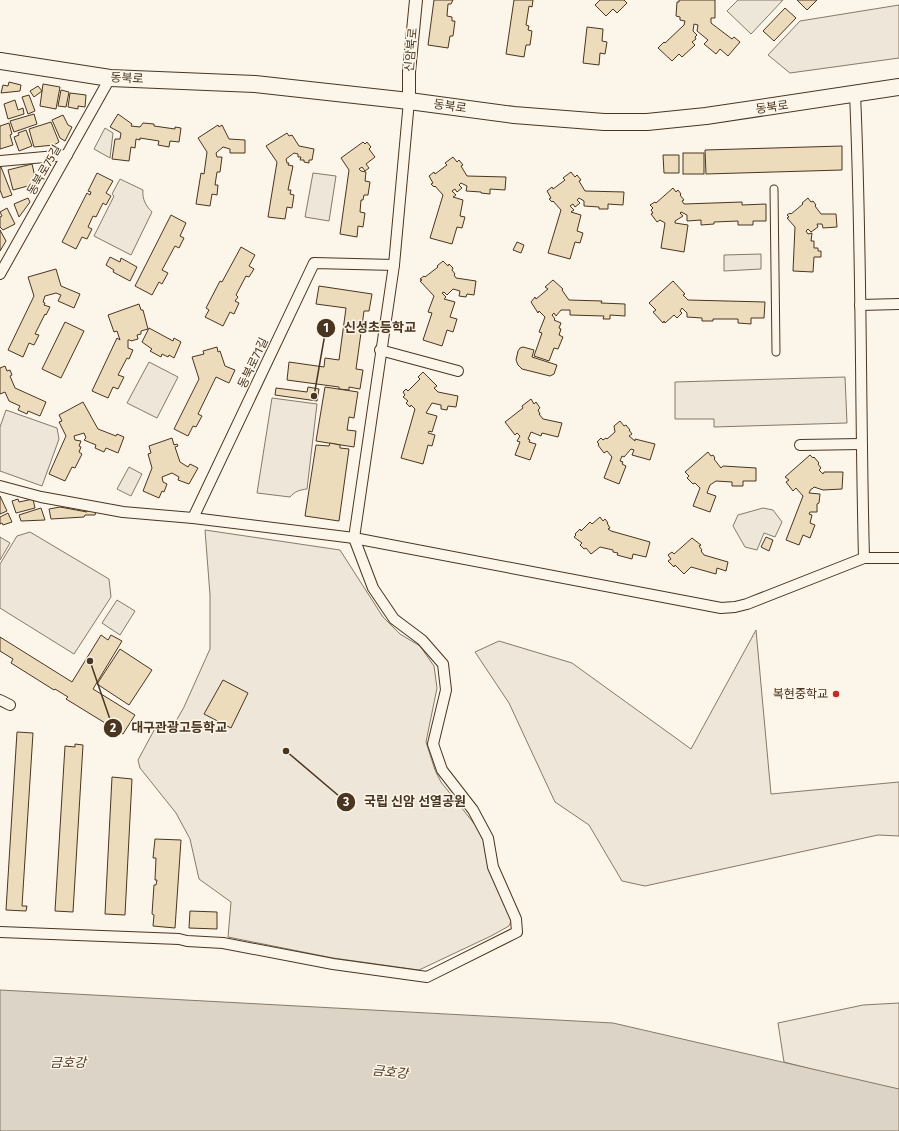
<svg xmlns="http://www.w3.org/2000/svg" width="899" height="1131" font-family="'Fira Sans','Noto Sans KR',sans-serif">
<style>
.green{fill:#ede6d9;stroke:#887966}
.parking{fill:#ede7d9;stroke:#887966}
.water{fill:#dcd4c6;stroke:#887966}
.building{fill:#ecdcbc;stroke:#4a3520}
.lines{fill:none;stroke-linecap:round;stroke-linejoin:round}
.pedestrian-casing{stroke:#4a3520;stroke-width:9}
.minor-casing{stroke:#4a3520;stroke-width:12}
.tertiary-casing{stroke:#4a3520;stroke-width:14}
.primary-casing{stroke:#4a3520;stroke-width:18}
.pedestrian{stroke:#fbf6e9;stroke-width:7}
.minor{stroke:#fbf6e9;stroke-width:10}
.tertiary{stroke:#fbf6e9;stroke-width:12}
.primary{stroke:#fbf6e9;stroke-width:16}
.poi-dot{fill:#c62828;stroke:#fbf6e9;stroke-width:1.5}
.labels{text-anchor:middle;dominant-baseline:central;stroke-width:3;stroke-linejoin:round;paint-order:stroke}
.street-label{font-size:12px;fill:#4a3520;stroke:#fbf6e9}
.poi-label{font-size:12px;fill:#4a3520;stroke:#fbf6e9;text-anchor:end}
.water-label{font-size:13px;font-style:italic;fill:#4a3520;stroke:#fbf6e9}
.leader{fill:none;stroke:#4a3520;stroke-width:1.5}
.callout-dot{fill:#4a3520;stroke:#fbf6e9;stroke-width:1.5}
.mark-label{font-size:12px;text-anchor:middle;font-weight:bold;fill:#fff}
.callout-label{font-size:13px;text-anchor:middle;font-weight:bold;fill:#4a3520;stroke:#fbf6e9;stroke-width:3;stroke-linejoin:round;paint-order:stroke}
</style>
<rect width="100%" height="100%" fill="#fbf6e9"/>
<g class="green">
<polygon points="899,5 899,58 790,73 768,55 800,21"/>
<polygon points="313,173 336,176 329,221 305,217"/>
<path d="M120,179L143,190C142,199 146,206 152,212L131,255L94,236L114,196L112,194Z"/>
<polygon points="761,254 761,269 724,271 724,255"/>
<polygon points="149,362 178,377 157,418 127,403"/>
<polygon points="845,377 847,423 714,427 714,419 675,419 675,382"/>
<path d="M272,398L317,404L307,489C300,490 295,491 290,497L257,493Z"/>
<polygon points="6,410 57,428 59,439 42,486 0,471 0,427"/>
<polygon points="129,467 142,474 131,496 117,489"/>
<polygon points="763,508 773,510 782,522 775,537 764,533 757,550 745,547 733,526 738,515"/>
<polygon points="205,530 340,550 383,617 400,634 420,646 434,666 437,688 426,742 435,770 441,782 484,836 513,917 509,926 491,936 419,970 333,958 228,937 231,902 199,879 190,839 176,813 140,768 138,760 159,721 171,730 184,707 210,649 210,595"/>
<polygon points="30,532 109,579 111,597 74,654 0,608 0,564 17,536"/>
<polygon points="0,537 10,543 0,560"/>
<polygon points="117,600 135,611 120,635 102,623"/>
<polygon points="756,630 771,794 899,782 899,836 878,835 645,886 622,881 589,825 555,802 509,703 475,652 499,641 572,663 691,749"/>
<polygon points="899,1003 899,1092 784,1062 778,1023 863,1005"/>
</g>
<g class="parking">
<polygon points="738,0 783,0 751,34 727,11"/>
<polygon points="105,128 113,133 110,158 94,149"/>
</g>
<polygon class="water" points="0,990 613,1023 899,1089 899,1131 0,1131"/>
<g class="building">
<polygon points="434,0 453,0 451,4 448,4 447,16 452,17 452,21 455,21 453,36 450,36 448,48 428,45"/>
<polygon points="514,0 533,0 532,7 529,6 526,25 529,26 528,30 532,31 530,45 526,45 524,57 506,54"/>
<polygon points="600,0 624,0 627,3 617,13 613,9 606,16 595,5"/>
<polygon points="679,0 715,0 715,18 711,18 711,23 732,39 734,37 740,42 728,56 720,49 716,54 704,44 708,40 697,31 698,25 694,24 693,31 697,35 695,37 696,39 692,42 695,45 682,57 679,54 672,61 658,48 664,42 665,43 684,25 685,21 680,20 680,17 676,16 677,2 679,2"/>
<polygon points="797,0 817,0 807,10"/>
<polygon points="785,8 796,18 774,41 763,31"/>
<polygon points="587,27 603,29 602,41 607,42 605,54 600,53 599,65 583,63"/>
<polygon points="9,82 21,85 20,91 1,93 3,85 8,86"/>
<polygon points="43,84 60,87 56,109 40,106"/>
<polygon points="38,86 42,91 34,97 30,91"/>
<polygon points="61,90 69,92 66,107 58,106"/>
<polygon points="70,93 86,95 85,107 78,106 78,109 68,107"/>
<polygon points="29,95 35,111 28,114 22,97"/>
<polygon points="15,100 18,110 23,108 24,114 8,119 4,104"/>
<polygon points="34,114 37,124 14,132 10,121"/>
<polygon points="118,114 132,124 131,126 140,127 143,123 154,124 154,126 175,129 175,127 181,128 179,142 170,141 169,147 158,145 159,141 140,138 140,140 136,139 135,148 131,147 129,161 112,159 115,139 120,139 121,133 110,127"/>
<polygon points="63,115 68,125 72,127 65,141 60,138 52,120"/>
<polygon points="51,122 59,142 54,145 34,147 29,129"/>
<polygon points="9,123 12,134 10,135 13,145 0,149 0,126"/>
<polygon points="218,125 219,127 222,125 229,139 245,140 245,153 230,153 230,149 223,147 216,153 217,157 222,157 220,172 217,172 215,185 218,185 217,195 212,194 210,206 196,204 201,173 204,174 207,152 198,138"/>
<polygon points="26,130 32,146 19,151 14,137 19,135 18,133"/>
<polygon points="287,133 289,136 292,135 299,146 314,149 312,160 309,160 309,163 304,162 304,160 300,160 301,157 298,157 298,154 294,153 286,159 287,163 289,163 288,165 293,166 288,190 291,190 290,194 294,195 292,208 287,207 285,219 268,217 277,162 266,146"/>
<polygon points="363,142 365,144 367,142 371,147 369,149 375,157 366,164 369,168 365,171 362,167 359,169 361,171 366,172 365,181 370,182 368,195 364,195 363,200 361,200 360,212 365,213 363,227 358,226 357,237 340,234 349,170 341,158"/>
<polygon points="842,146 842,170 706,174 705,150"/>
<rect x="683" y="153" width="21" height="21"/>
<polygon points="663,155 679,155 679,173 664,173"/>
<polygon points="453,157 457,162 459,160 463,165 461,166 467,176 506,177 505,190 490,189 490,194 481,193 481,192 466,191 467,186 461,183 459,185 462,188 457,192 455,189 452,191 456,195 453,197 463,200 460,216 465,217 462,228 457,227 452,244 430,238 443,195 435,186 434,187 431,184 433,183 429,176 434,172 435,174 447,165 445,163"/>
<polygon points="32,164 36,181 34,182 35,184 13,190 8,170"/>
<polygon points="0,167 1,167 12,195 3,198 0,190"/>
<polygon points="571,172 575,177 577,175 581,180 579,181 585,191 624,192 623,205 608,204 608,209 599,209 599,207 584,206 584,201 579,198 577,200 580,203 575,207 573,204 570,206 574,210 571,212 581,215 577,231 583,233 580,243 575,242 570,259 548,253 561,210 553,201 552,202 549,199 551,198 547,191 552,187 553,189 565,180 563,178"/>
<polygon points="97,173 113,181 106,193 111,196 106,205 103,203 96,217 93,216 88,227 92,229 87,239 82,237 76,249 62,242 87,193 90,195 91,192 88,191"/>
<polygon points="673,188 676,192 678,190 681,194 680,195 684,200 682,201 684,204 742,202 742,205 766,204 766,221 753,221 753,225 738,225 738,221 714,222 714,224 701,225 701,220 687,221 687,215 681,212 680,213 683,216 675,221 675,223 688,225 684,252 661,248 665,223 660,220 657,222 651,214 653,213 651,210 653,208 650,205 655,202 656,203"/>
<polygon points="28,198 30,202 19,217 14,204"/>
<polygon points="808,198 811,202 813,201 816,205 815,206 821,214 836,214 837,227 823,228 822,224 817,224 818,227 811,232 808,229 806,231 808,234 812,233 811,241 814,241 814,248 818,248 818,251 821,251 821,257 814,257 813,272 793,271 795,227 787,218 789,217 787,215 790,213 791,214 803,204 802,203"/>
<polygon points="7,208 15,224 3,230 0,227 0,217 2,216 0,212"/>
<polygon points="171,215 186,223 180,236 184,238 179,248 175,246 162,270 168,273 162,284 159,282 152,295 135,286"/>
<polygon points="0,230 6,241 0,251"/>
<polygon points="517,242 524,245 521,253 513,250"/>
<polygon points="241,247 255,255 249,266 254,269 249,277 246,276 236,295 238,297 235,301 239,303 234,314 230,312 223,326 205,317 209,310 206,308 220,281 222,282"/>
<polygon points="110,257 120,262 121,258 137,267 130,281 113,272 114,270 106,265"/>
<polygon points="443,261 448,266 449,264 453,268 452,270 455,274 454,275 456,278 476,281 474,295 467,294 466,297 459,296 460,291 453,289 447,295 444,292 442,293 446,297 444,299 455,302 450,317 457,319 453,332 447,330 442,346 423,340 432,313 428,312 434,296 420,281 422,280 420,279 424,276 425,277 438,267 437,266"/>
<polygon points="56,269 61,286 80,294 74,308 58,301 61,295 56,293 45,296 43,302 45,303 44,305 50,307 46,315 45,314 35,334 39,335 34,345 29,343 23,357 8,350 34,296 28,277"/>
<polygon points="553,280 563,289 562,290 569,300 602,301 601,303 625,304 625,316 610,315 610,319 603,319 604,316 570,315 570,310 561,310 556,316 554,313 552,315 555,319 554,320 561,323 559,328 561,329 559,335 563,337 558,349 554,348 549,361 534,356 542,333 539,332 545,317 539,311 538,313 531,302 535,297 536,299 548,289 545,287"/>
<polygon points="673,281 685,294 683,295 688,300 765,302 764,318 751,318 751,324 738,323 738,319 713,319 713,321 702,321 702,318 687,317 687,313 682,308 680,311 682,313 677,318 674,315 665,323 664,321 663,323 653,312 656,310 649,303"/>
<polygon points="319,286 372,294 369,311 364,311 356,369 363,370 360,389 349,387 349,390 339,389 339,387 287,380 289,362 324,367 325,358 339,360 346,308 316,304"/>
<polygon points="139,304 141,310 143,310 148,329 141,331 141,334 137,335 138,339 131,341 130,340 128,340 128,348 133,350 129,359 127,358 118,375 124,377 118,389 113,387 108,398 92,391 117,338 120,340 117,331 114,332 108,315"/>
<polygon points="65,322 84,331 61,378 42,369"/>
<polygon points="149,328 173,341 174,338 181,342 174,358 169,355 168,357 162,354 161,357 150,351 152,349 142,342"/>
<polygon points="217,347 218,352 220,351 225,366 235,370 229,383 216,377 198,414 202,416 196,427 193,426 188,436 174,429 199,379 192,357 204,354 203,351"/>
<polygon points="523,347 534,350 532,357 557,365 554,374 550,376 522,369 518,365 516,360 518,351 520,348"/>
<polygon points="5,366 7,371 10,370 12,375 10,376 15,388 46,402 40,416 28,411 27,414 18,410 20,406 9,401 5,392 0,394 0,368"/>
<polygon points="423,372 437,386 434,388 438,392 458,396 456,407 448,406 447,410 441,409 441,405 432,403 426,413 437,416 432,432 429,431 428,433 435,435 432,446 428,445 423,464 401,458 415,409 411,405 410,407 406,403 408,401 403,397 405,395 403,392 406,389 408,391 420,379 418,377"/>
<polygon points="308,387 319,389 317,401 275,395 276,388 307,392"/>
<polygon points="325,387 358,392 354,418 349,417 347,430 356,431 354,447 316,441"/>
<polygon points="531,399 534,404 536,402 540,408 538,410 540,414 539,414 543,419 562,423 558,437 542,433 541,436 531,432 528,439 530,440 529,442 536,444 530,460 515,455 520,442 517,441 520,436 517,433 515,435 505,422 523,408 522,406"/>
<polygon points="83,402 98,429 116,436 117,434 124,437 118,453 106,448 104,452 95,448 96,445 84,440 86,438 84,433 74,436 75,440 81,441 79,446 81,447 79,452 82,454 75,468 72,467 65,481 49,474 66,436 59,422 62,421 59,415"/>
<polygon points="620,421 624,426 626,425 630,430 629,430 632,434 629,436 635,441 635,439 655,444 650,460 632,455 634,450 631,449 624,457 622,456 620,461 623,462 622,464 626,466 619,484 604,478 612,457 607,451 604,453 598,445 599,444 597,442 601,438 603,440 606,438 607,439 615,432 614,426"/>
<polygon points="172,438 174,445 177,444 178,446 175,447 180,462 188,467 190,464 198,468 189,484 178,480 179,477 172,473 162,477 163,482 167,484 164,492 162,491 159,498 143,491 152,468 148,454 151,453 149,446"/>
<polygon points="330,443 340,445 340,448 349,449 339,521 305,516 316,445 329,446"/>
<polygon points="708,452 711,456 713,455 715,458 714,459 721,468 723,466 756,468 756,481 743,481 743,486 732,486 732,482 716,481 710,485 707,493 716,496 710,512 693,506 700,488 695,483 693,484 687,478 689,476 685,472"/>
<polygon points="810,455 813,458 814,457 819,463 818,464 821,468 819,470 823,474 824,472 843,472 842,489 823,490 814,487 812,489 811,489 809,493 820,494 819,503 817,504 817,512 810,512 809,514 812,515 810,523 815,525 810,538 803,535 799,545 786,540 803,496 796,488 793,491 786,482 789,480 785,477"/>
<polygon points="0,496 7,511 0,514"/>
<polygon points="18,499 19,502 33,499 35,508 16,513 12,501"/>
<polygon points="60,507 87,512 88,509 96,511 95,515 85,515 84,517 51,519 49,509"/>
<polygon points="41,508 45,520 21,521 19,515"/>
<polygon points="8,513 12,522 3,525 2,523 0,524 0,517"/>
<polygon points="600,517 603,521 605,519 608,523 607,523 610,528 608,529 611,531 650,542 646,557 633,554 632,559 617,555 618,553 613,552 613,550 600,547 591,554 586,548 584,549 580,545 582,543 574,537 576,535 575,534 580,529 581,531 590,522 592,524"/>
<polygon points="766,537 773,540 769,551 761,547"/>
<polygon points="692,538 701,545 699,546 702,550 701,551 704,555 728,562 726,571 717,568 716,574 691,567 684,574 675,565 674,567 668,561 671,559 668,555 672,552 674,554"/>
<polygon points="101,635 108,640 111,635 122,641 93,689 135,715 123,734 66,699 68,697 55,689 54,690 11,663 13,659 0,651 0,637 72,682"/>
<polygon points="120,649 152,670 129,705 97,684"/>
<polygon points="223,680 248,693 231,728 204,714"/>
<polygon points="17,732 33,733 22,906 27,906 26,911 6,910"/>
<polygon points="75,744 83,745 73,912 55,911 65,746 75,747"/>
<polygon points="112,777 132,779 125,915 105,914"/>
<polygon points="155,839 181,840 175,928 153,926 154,915 152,914 154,885 156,885 157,880 155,880 156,858 153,858"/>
<polygon points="190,911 217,912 217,929 189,928"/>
</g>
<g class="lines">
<defs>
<polyline id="pedestrian" points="774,189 776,352"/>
<g id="minor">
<path d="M855,94C862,248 860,404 864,558"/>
<polyline points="0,161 67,155"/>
<polyline points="0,274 110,78"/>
<polyline points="860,305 899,304"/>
<polyline points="380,350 458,371"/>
<polyline points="800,445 861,444"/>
<polyline points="0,486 41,497 123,512 193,518 354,538 394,265"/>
<polyline points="193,518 314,263 394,265 409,101"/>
<polyline points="354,538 721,608 735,607 747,604 864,558 899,558"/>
<polyline points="0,700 10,705"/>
<polyline points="0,932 179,939 187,941 223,943 333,964 427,977 517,932 516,919 493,867 488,838 473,810 442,770 433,744 446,690 443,664 422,640 394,619 373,588 354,538"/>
</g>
<polyline id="tertiary" points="409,101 409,72 416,0"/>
<polyline id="primary" points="0,61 110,78 255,84 409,101 514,115 604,122 647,122 706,116 899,87"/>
</defs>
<use href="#pedestrian" class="pedestrian-casing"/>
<use href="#minor" class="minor-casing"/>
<use href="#tertiary" class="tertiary-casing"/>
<use href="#primary" class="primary-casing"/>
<use href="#pedestrian" class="pedestrian"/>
<use href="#minor" class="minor"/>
<use href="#tertiary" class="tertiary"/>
<use href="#primary" class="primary"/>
</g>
<circle class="poi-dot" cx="836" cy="694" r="4"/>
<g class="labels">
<g class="street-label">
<text transform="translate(411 50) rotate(-85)">신암북로</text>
<text transform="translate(127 78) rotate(3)">동북로</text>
<text transform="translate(450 106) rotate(8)">동북로</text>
<text transform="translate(772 107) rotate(-8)">동북로</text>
<text transform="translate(44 170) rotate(-60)">동북로75길</text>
<text transform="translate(253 363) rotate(-65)">동북로71길</text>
</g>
<g class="poi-label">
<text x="828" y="694">복현중학교</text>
</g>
<g class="water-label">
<text x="68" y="1062">금호강</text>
<text transform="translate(390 1072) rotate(6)">금호강</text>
</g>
</g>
<path class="leader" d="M314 396L326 328M90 661L113 728M286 751L346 802"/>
<g class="callout-dot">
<circle cx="314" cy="396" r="4"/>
<circle cx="90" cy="661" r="4"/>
<circle cx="286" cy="751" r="4"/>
<circle cx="326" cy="328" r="10"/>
<circle cx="113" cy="728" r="10"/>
<circle cx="346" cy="802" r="10"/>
</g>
<g class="mark-label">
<text x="326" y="332">1</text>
<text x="113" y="732">2</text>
<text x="346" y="806">3</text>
</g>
<g class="callout-label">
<text x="380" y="332">신성초등학교</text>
<text x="179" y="732">대구관광고등학교</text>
<text x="415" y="806">국립 신암 선열공원</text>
</g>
</svg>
